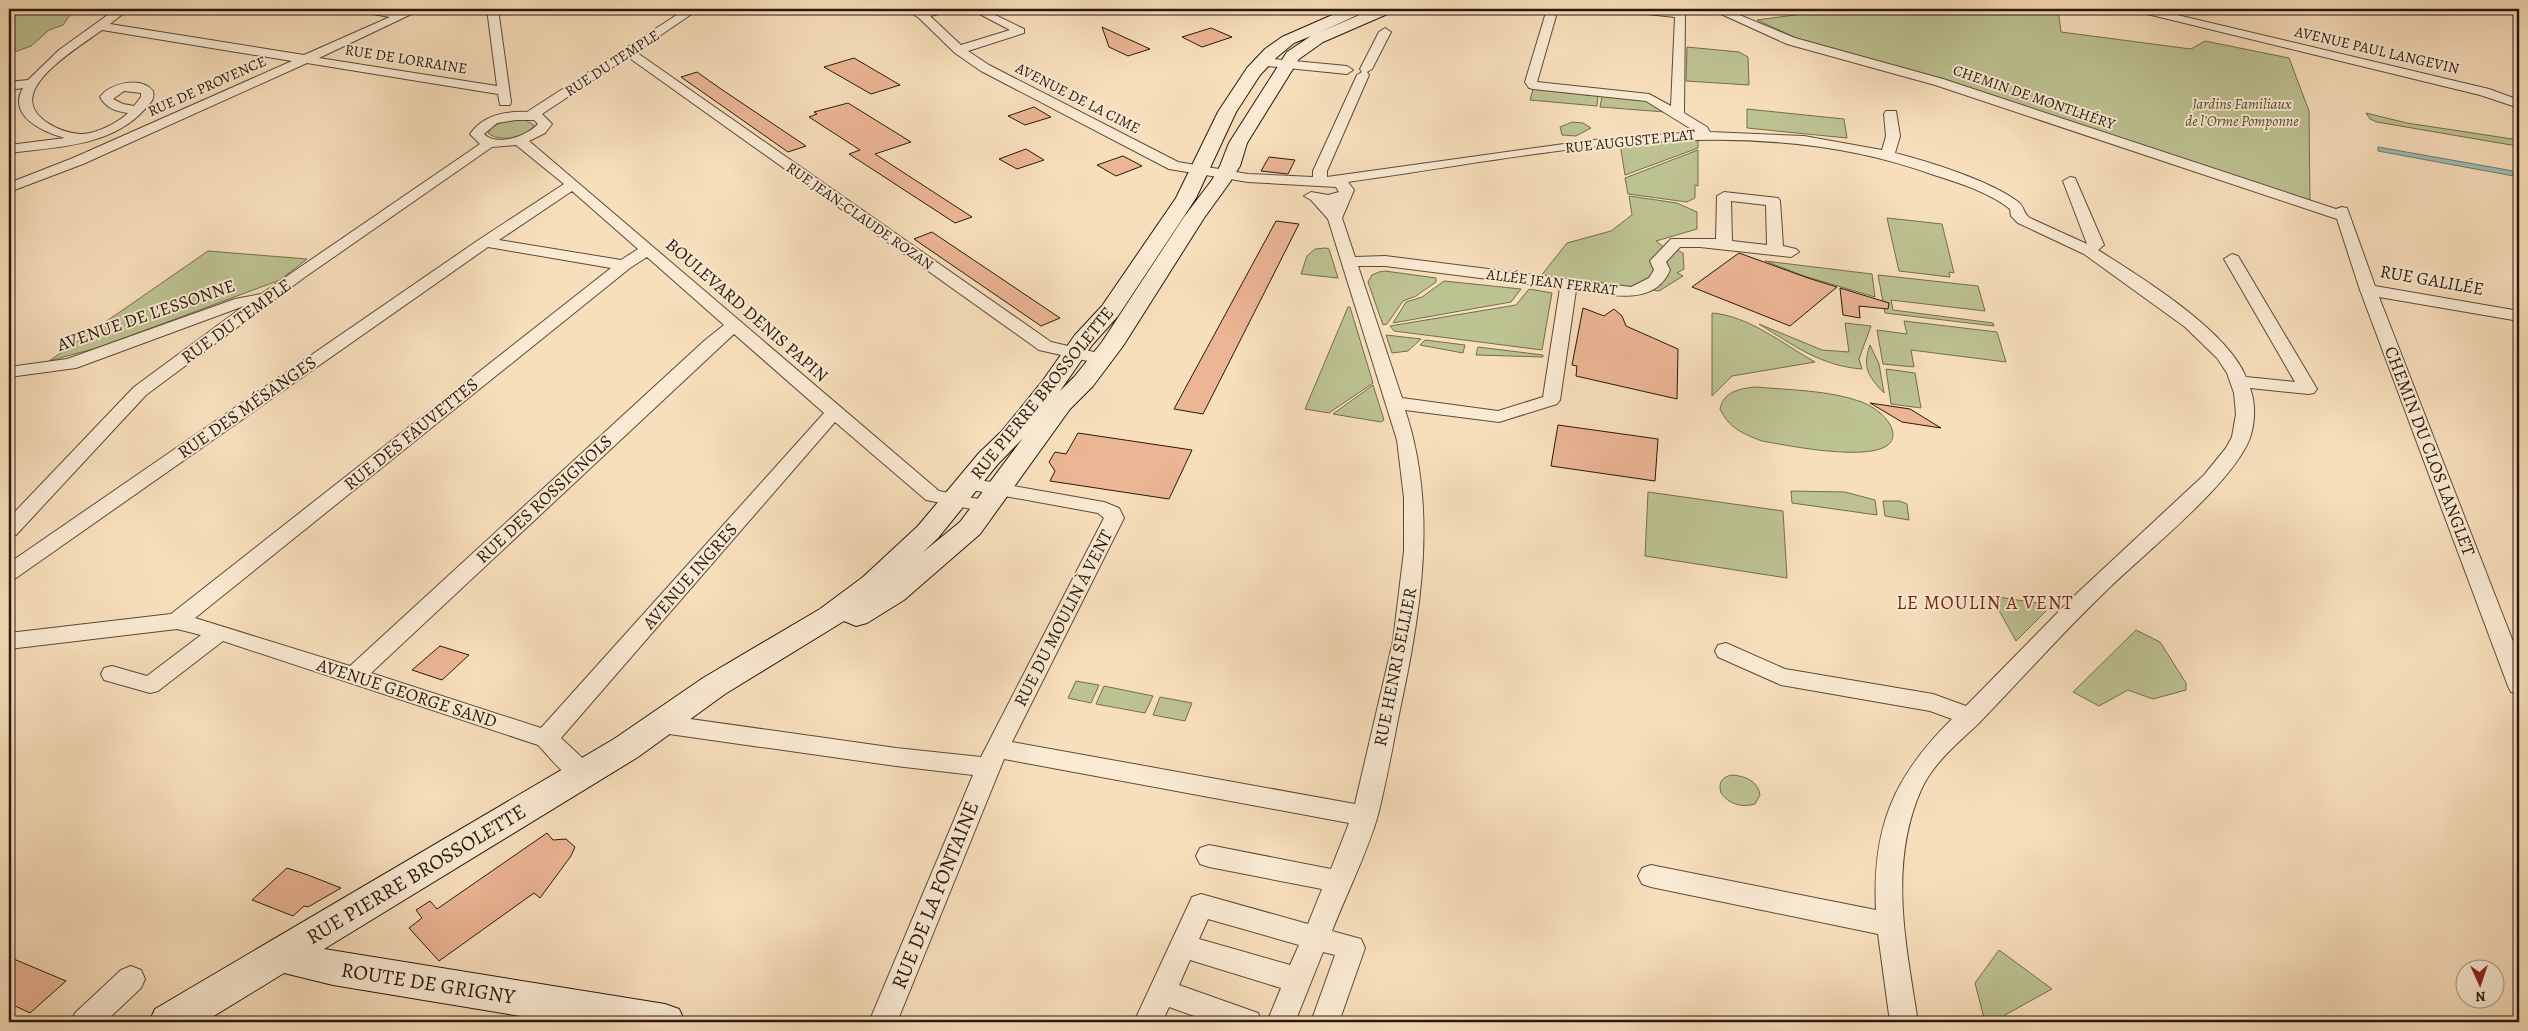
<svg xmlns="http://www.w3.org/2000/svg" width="2528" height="1031" font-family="Alegreya,serif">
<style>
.green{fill:#bdc291;stroke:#736d4f}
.water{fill:#9ebcb6;stroke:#6f7a72}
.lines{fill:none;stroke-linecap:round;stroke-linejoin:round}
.stream{stroke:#6f7a72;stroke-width:3}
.building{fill:#ecb594;stroke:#29180d}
.street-casing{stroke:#5d4a39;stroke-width:2}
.secondary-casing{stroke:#29180d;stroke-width:2}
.street{fill:#faead3;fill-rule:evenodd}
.secondary{fill:#faead3;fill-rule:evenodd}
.labels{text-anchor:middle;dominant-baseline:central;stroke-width:4;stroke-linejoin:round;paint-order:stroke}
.far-street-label{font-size:15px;fill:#29180d;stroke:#faead3}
.far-park-label{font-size:15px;font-style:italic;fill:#554b35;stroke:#faead3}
.street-label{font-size:18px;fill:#29180d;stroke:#faead3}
.neighbourhood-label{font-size:19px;letter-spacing:1px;fill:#7a1f14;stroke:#faead3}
.near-street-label{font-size:21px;fill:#29180d;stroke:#faead3}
</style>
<rect width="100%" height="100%" fill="#f8dfbc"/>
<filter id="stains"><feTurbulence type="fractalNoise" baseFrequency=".004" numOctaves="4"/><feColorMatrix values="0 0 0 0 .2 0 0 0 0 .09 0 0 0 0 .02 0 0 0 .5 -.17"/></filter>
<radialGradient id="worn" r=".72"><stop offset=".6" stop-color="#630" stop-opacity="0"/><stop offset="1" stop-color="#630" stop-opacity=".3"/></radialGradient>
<g class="green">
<polygon points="12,9 74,9 63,25 49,30 31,46 9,54 9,10"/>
<polygon points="1828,9 2058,9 2061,32 2191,49 2205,41 2289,58 2309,111 2310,201 2024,108 1796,38 1757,20 1825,11"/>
<polygon points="1687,47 1739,52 1748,57 1749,85 1686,81"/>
<polygon points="1533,89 1598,96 1597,106 1530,100"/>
<polygon points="1602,96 1645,100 1665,112 1600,107"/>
<polygon points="1747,109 1844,119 1847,138 1747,128"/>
<polygon points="2366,113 2407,123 2519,140 2519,144 2511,145 2377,122 2370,119"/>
<path d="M525,120L534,125C529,138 499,143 488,133C494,121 513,120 525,120Z"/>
<polygon points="1572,122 1583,123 1591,128 1576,136 1562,135 1560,127"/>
<polygon points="1698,138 1698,148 1625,175 1620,144"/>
<polygon points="1698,150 1698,186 1695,185 1695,198 1687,202 1628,194 1625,178"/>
<polygon points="1629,196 1677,203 1697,212 1697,229 1656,241 1665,248 1654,275 1633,288 1540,277 1567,243 1611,231 1632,215"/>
<polygon points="1887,218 1942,224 1954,273 1949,272 1950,277 1899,271"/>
<polygon points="1326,248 1329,249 1338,278 1301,274 1307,256 1315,249"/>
<polygon points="1677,250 1683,253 1684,269 1677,273 1683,276 1659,291 1652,290 1666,278 1667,260"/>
<polygon points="208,251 307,259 280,280 100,347 49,361"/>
<polygon points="1765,261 1872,274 1875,297 1804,276"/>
<polygon points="1379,272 1385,271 1436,278 1436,282 1416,296 1403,301 1387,324 1383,325 1368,282 1372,275"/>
<polygon points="1878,275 1978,286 1985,311 1891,300 1893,310 1993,323 1994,326 1885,313"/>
<polygon points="1444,281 1521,289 1511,302 1393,323 1406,302 1422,297"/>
<polygon points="1529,289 1552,293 1542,350 1394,331 1390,326 1516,305"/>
<polygon points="1348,307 1350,307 1373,383 1329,413 1305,409"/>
<path d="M1712,313C1749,316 1783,344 1815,362L1732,376L1712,396Z"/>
<polygon points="1904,321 1997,332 2006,362 1911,350 1914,367 1883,364 1877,330 1907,334"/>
<path d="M1845,323L1871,326L1859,359L1862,369C1821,366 1793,345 1759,324L1822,350L1849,352Z"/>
<polygon points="1386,335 1421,339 1408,351 1392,353"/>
<polygon points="1425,340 1465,345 1463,353 1420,345"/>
<path d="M1870,345L1879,364L1884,393C1868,376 1862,367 1870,345Z"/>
<polygon points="1478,347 1543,355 1543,357 1476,355"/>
<polygon points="1886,369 1915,373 1921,408 1891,404"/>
<polygon points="1373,385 1384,420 1381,422 1333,414"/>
<path d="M1755,387C1789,390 1829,390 1862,402C1874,407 1888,417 1892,429C1905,471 1781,444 1762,441C1743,434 1729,428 1720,409C1724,391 1739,389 1755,387Z"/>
<polygon points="1791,491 1845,492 1875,500 1877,515 1792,503"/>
<polygon points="1648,492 1783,511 1787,578 1645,556"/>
<polygon points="1883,501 1900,501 1907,504 1909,520 1885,516"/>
<polygon points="1991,596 2044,604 2049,608 2016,641"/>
<polygon points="2136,630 2160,642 2186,683 2186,690 2153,699 2128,690 2099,706 2073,692"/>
<polygon points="1076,681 1099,685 1091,703 1068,698"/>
<polygon points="1104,686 1153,696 1145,713 1096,704"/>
<polygon points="1160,697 1192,703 1185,721 1153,715"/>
<path d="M1732,775C1745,776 1758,781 1760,795L1755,804C1741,808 1729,804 1721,793C1718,782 1722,777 1732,775Z"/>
<polygon points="1999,950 2052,989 2005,1015 2003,1022 1985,1022 1975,983"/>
</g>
<polygon class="water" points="2378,147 2519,172 2519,177 2378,151"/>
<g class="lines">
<polyline class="stream" points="9,12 19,9"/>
</g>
<g class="building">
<polygon points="1102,27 1150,49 1128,56 1109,47"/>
<polygon points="1211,28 1232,37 1202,47 1182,37"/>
<polygon points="854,58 900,85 871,94 824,67"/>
<polygon points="697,72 721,89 806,146 788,152 681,77"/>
<polygon points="848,103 911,142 875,154 972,217 955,223 849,154 860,150 809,117 817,114 814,112"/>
<polygon points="1034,107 1051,117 1025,125 1008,116"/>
<polygon points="1026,149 1044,160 1017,169 999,159"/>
<polygon points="1123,156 1142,166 1116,176 1097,165"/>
<polygon points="1269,157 1295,160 1288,174 1261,171"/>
<polygon points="1276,221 1299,224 1203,414 1174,409"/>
<polygon points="932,232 1060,318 1041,326 914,239"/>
<polygon points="1739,253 1808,278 1837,287 1790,326 1692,287"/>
<polygon points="1840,288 1889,303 1888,309 1859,306 1860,318 1843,315"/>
<polygon points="1583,308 1604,316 1614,309 1622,316 1626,326 1678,349 1677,399 1576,376 1577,366 1572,365"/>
<polygon points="1870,403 1910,409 1941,428 1902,422"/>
<polygon points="1558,425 1658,439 1655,481 1551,466"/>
<polygon points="1078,433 1192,450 1169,499 1050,481 1055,471 1049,462 1055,452 1066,454"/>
<polygon points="440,646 469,655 442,680 412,670"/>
<polygon points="547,833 553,840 566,839 575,847 571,856 540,898 534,893 439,961 409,928 422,918 416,910 430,901 437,909"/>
<polygon points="287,868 308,875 341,888 308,907 304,906 293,916 252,900"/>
<polygon points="9,957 66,981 30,1013 9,1003"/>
</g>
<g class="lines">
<defs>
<g id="street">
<path d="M116,9H129L110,24L304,55L390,17L361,12L356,9L402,11L408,9H422L319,58L497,86L487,9H498L511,102L510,105H500L498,94L307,63L83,164L9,192V183L73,158L292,61L102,30C83,44 40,70 33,94C26,118 64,135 83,134C97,133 118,123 128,113C115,111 106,108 100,97C110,83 141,76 153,91C155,100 150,103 144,110C110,147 55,147 9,153V145L65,138C43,132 7,116 23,88L9,90V82L28,80L59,50ZM124,91L141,93V97L134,106L123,104L113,99Z"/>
<path d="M686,9H699L636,52L1051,342L1107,355L1110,359L1107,363L1101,364L1039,350L628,57L542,114L552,124L545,133L529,141L939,491L993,502L996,506L993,510L986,512L926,500L835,422L561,738L591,766L594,773L591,780C570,787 552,759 538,745L223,641L158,691L150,693L104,680L101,674L104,668L112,666L147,676L201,635L177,629L9,649V633L171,614L611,268L488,247L16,578L9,580V563L480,239L564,184L516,145L492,147L305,277L146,395L16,535L9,537V518L134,387L244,306L76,368L9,377V367L67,359L235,299L261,294L480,144L470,134C483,115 505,111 527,112ZM516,120H534L538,124C527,136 497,147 484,134L497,123ZM572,191L638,249L621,260L499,240ZM647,257L724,325L704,341L350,666L195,618L630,268ZM734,334L824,413L541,728L371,673Z"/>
<path d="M905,9H918L923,11L953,9L952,11L930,16L961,45L1010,30L970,9H983L1024,29V33L968,51L989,65L1178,162L1248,174L1313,177V171L1357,75L1362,72L1360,69L1379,32L1385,28L1391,32L1372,69L1367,72L1369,75L1327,171V177L1593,140L1696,132L1646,101L1533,89L1529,88L1525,82L1547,9H1558L1537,82L1649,94L1671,106L1675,17L1629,12L1623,9H1662L1685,12L1684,113L1707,127L1710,132L1804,136L1882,150L1886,136L1884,114L1886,111H1896L1900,136L1895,153C1930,162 1988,180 2017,201C2025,206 2023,214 2030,218L2087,244L2063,181L2070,177L2075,178L2104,245L2098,250C2141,277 2227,330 2246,377L2295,382L2224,259L2232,254L2238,256L2317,389L2314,393L2308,394L2250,388C2256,403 2255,423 2250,438C2232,485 2143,554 2105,592C2061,634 2021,680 1979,723C1958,743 1933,763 1921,790C1888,865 1906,945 1918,1022H1890L1878,934L1651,887L1642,884L1638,876L1642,868L1651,865L1876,910C1872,828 1893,777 1952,719L1930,711L1781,685L1718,657L1715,651L1718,645L1726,643L1785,669L1933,694L1966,706L2073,597L2204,475L2226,448L2232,437L2236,414L2234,393L2227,373L2217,358L2185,327L2084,254L2018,223L2011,216L2010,209C1989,192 1959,183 1934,175C1746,106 1540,155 1348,182L1354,190L1342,218L1355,257L1385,256L1631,287L1649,278L1654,270L1650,261L1671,239H1716L1717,196L1724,192L1778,198L1780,201L1783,246L1796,249L1799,252L1791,257L1700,247H1680L1666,262L1670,270C1654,308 1607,294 1576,290L1560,400L1557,404L1499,422L1405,410C1439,511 1420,617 1398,719C1392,751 1386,783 1378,815C1368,851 1346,895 1332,931L1361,939L1365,948L1339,1022H1311L1335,955L1323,952L1295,1022H1267L1281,988L1190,960L1179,985L1258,1013L1262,1022H1211L1169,1007L1162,1022H1134L1192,897L1201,894L1308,924L1322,889L1209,867L1200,864L1196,856L1200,848L1209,845L1331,869L1349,823L1004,759L897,1022H869L973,775L896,766L662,733L654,730L650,724L654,718L662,715L896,748L981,757L1104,518L1098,513L961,488L958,484L961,480L968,478L1104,502L1119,508L1124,518L1012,742L1355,804L1393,641L1404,551V498L1397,440L1328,219L1311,200L1304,196L1311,192L1328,195L1339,192L1336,187L1248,182L1169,169L981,71L955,53L919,18ZM1731,201L1766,205L1767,245L1732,241ZM1358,266H1385L1560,288L1543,397L1498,411L1402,398ZM1208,919L1299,945L1290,965L1199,939Z"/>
<polygon points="1710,9 1725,9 1795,38 1943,79 2336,209 2342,207 2347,208 2375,286 2519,311 2519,321 2379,297 2519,657 2519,694 2511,692 2508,686 2360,290 2337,219 1935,85 1787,44"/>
<polygon points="2133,9 2152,9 2489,89 2519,100 2519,108 2480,95 2139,12"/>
<polygon points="1262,58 1347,66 1353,70 1347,74 1258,65 1256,62 1258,59"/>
<polygon points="131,966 141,970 145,979 141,988 105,1022 71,1022 75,1013 121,970"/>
</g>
<path id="secondary" d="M1346,9H1366L1364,12L1318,33L1373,9H1394L1392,12L1323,42L1299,59L1247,143L1240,166L1230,182L1204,218L1123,346L1093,386L1070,409L980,534L904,600L867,623L856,626L844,621L725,694L638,757L324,949L665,1004L679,1009L685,1022H557L333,985L284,973L204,1022H149L155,1009L614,739L703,678L820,609L863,577L918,526L979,453L1002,431L1041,383L1075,335L1102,306L1176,198L1218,112L1247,68L1265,49L1282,37ZM1311,36L1287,52L1229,143L1220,166L1212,180L1184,217L1102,342L1075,376L1060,391L1092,345L1118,316L1196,198L1236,112L1260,75L1277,57L1294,43ZM1023,438L960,522L922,553L938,538L997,465Z"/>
</defs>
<use href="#street" class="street-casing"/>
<use href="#secondary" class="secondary-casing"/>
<use href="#street" class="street"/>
<use href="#secondary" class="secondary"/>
</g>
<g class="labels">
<g class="far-street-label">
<text transform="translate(2377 50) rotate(13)">AVENUE PAUL LANGEVIN</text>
<text transform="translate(406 59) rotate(9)">RUE DE LORRAINE</text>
<text transform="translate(612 63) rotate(-33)">RUE DU TEMPLE</text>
<text transform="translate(207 86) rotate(-24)">RUE DE PROVENCE</text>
<text transform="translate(2034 97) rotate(19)">CHEMIN DE MONTLHÉRY</text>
<text transform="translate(1078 98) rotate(27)">AVENUE DE LA CIME</text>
<text transform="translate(1630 141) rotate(-6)">RUE AUGUSTE PLAT</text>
<text transform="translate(860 216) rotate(35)">RUE JEAN-CLAUDE ROZAN</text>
<text transform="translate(1552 282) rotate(7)">ALLÉE JEAN FERRAT</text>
</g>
<g class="far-park-label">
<text x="2242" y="104">Jardins Familiaux<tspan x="2242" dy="17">de l’Orme Pomponne</tspan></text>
</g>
<g class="street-label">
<text transform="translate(2432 280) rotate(10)">RUE GALILÉE</text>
<text transform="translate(747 310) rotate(41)">BOULEVARD DENIS PAPIN</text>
<text transform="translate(146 315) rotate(-19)">AVENUE DE L'ESSONNE</text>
<text transform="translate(236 321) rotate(-36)">RUE DU TEMPLE</text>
<text transform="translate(1042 393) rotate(-51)">RUE PIERRE BROSSOLETTE</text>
<text transform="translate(247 407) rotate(-35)">RUE DES MÉSANGES</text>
<text transform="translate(411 434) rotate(-39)">RUE DES FAUVETTES</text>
<text transform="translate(2430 451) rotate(69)">CHEMIN DU CLOS LANGLET</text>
<text transform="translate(544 499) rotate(-43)">RUE DES ROSSIGNOLS</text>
<text transform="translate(690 576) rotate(-49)">AVENUE INGRES</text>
<text transform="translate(1063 618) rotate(-63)">RUE DU MOULIN À VENT</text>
<text transform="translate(1395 667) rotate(-79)">RUE HENRI SELLIER</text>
<text transform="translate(407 693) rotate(18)">AVENUE GEORGE SAND</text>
</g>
<g class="neighbourhood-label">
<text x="1985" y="603">LE MOULIN A VENT</text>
</g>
<g class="near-street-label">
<text transform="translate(416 874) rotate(-31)">RUE PIERRE BROSSOLETTE</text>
<text transform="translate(935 895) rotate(-68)">RUE DE LA FONTAINE</text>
<text transform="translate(428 983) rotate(9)">ROUTE DE GRIGNY</text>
</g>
</g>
<rect width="2528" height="1031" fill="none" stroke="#f8dfbc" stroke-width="30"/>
<rect x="10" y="10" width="2508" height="1011" fill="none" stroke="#29180d" stroke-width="2.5"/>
<rect x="15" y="15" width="2498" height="1001" fill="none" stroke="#29180d"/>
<g transform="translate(2480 984) rotate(177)"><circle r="24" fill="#faead3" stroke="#a69684"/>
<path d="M0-4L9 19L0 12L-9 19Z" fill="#8f2418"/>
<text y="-8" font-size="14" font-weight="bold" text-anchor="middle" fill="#29180d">N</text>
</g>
<rect width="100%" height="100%" filter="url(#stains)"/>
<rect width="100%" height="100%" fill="url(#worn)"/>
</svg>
